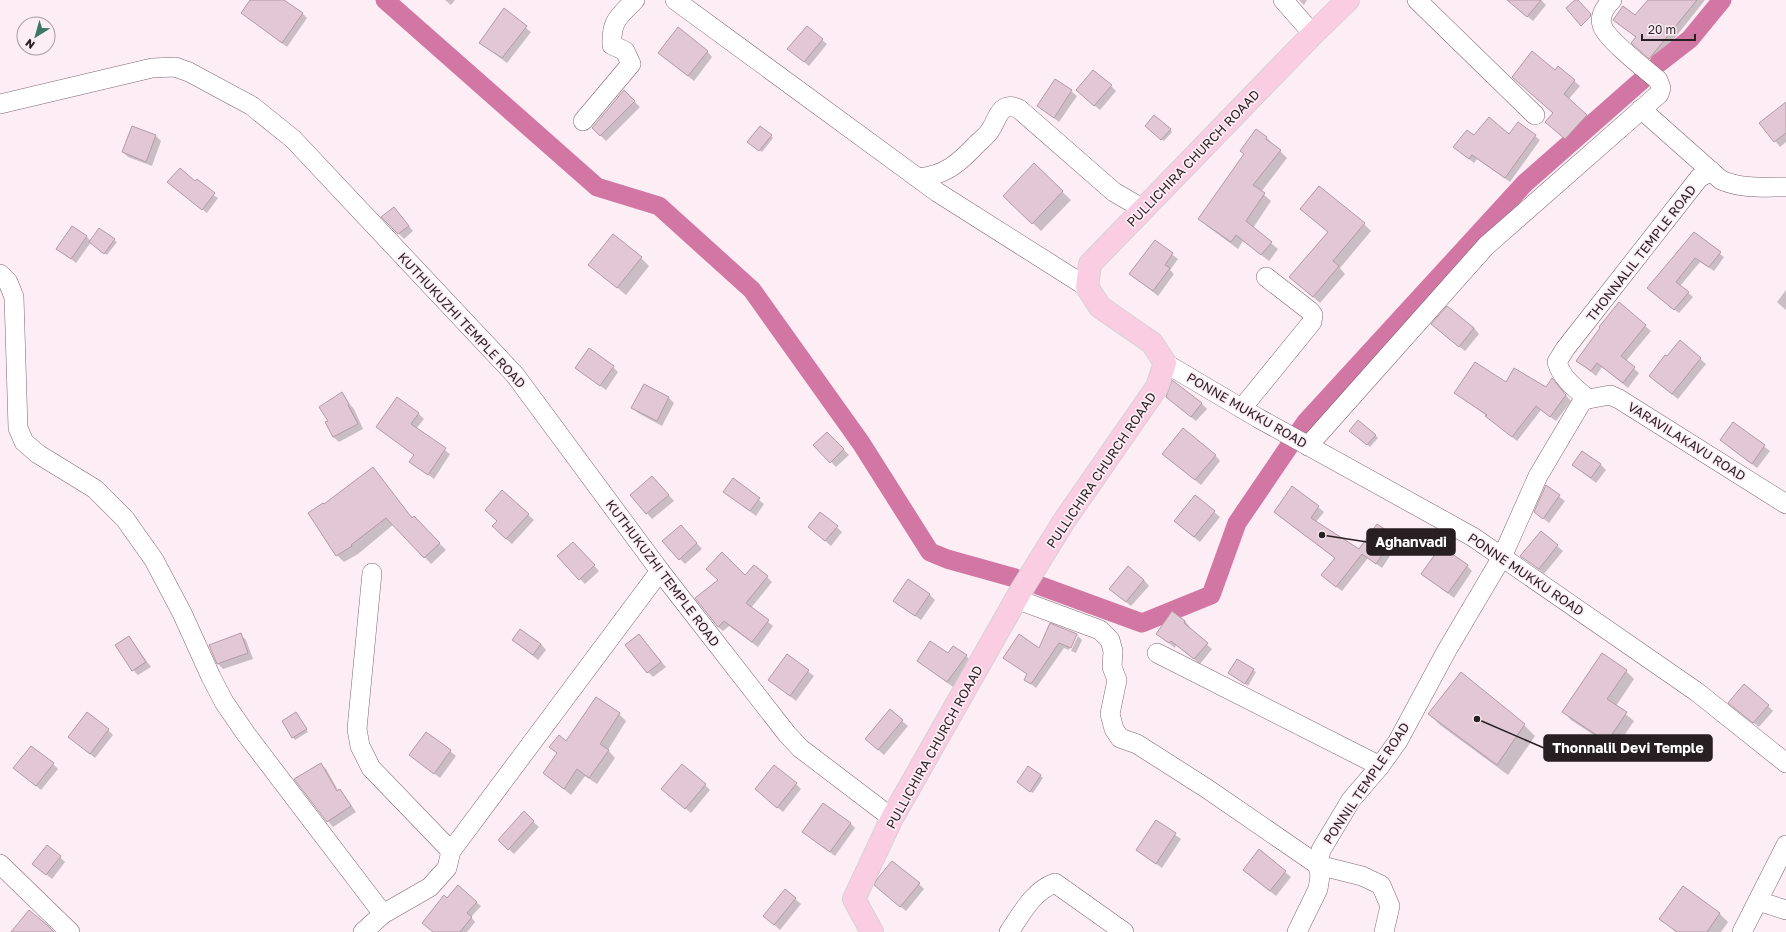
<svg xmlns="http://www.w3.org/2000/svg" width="1786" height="932" font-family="'Golos Text',sans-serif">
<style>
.shadow{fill:#0003}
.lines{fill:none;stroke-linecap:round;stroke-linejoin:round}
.canal{stroke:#d276a4;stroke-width:19}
.building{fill:#e2c8d4;stroke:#b39ba5}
.minor-casing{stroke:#7e6771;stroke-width:20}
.major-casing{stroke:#d4d2d3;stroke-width:24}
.minor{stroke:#fff;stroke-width:19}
.major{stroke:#fbcde3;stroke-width:22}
.labels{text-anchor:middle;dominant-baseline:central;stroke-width:3.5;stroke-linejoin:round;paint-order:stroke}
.street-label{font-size:13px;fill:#281f23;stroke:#fdedf4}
.leader{fill:none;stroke:#281f23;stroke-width:1.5}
.callout-dot{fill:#281f23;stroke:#fdedf4;stroke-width:1.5}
.callout{fill:#281f23;stroke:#281f23;stroke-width:1.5}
.callout-label{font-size:14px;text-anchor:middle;font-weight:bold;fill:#fff}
</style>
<rect width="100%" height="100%" fill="#fdedf4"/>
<g class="shadow">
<polygon points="251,0 279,0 302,13 307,18 287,47 242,13"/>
<polygon points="445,0 455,0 451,5"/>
<polygon points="1299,0 1307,0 1304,5"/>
<polygon points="1512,0 1541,0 1546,5 1533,21 1516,7"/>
<polygon points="1649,0 1705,0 1655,63 1637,47 1636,37 1614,20 1635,17"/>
<polygon points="504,10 531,32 507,63 480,43"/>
<polygon points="822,40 827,44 809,66 793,53"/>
<polygon points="707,51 712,57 694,81 665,58"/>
<polygon points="1558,67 1580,86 1568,100 1591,121 1570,144 1552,127 1554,114 1518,82 1555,71"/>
<polygon points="1111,86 1116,91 1100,110 1082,95"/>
<polygon points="624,91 640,107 606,141 593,128"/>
<polygon points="1071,91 1077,96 1059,122 1038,106"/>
<polygon points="1786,110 1786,142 1780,147 1761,123"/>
<polygon points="133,127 156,136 161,141 152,166 128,157 123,152"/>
<polygon points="1149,129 1170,129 1172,132 1164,141"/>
<polygon points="1510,135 1535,136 1540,140 1510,182 1477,159 1474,163 1460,152 1474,137"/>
<polygon points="771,136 773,138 762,152 751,144"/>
<polygon points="1267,138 1287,158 1261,192 1271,201 1253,228 1278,249 1269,261 1243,241 1238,249 1207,226 1200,219"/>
<polygon points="1034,165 1071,200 1041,231 1013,204"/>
<polygon points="195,183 218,198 207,213 172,186"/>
<polygon points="394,208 413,231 404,239 383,217"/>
<polygon points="1301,209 1364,224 1371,231 1340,268 1345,274 1320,303 1290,277 1328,232"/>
<polygon points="1694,234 1724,257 1714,271 1700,262 1680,286 1693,297 1679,313 1653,293"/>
<polygon points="86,236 91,241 114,240 117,242 107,255 91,242 76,263 58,249"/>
<polygon points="1155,241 1178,259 1170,270 1174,274 1158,296 1131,274"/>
<polygon points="641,258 649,266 626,295 590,265"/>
<polygon points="1786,290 1786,310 1777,302"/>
<polygon points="1619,304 1651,331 1626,361 1639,373 1628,388 1602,367 1596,376 1578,361"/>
<polygon points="1474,328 1479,334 1465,351 1438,330"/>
<polygon points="1680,341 1706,364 1678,399 1655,381 1667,358"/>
<polygon points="613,367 618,372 606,390 576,368"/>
<polygon points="1506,384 1546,388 1557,385 1571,401 1556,421 1541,410 1517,441 1492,421 1487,416 1455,393"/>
<polygon points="341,394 354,409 363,429 339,442 333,437 329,421"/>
<polygon points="669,398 674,403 662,426 638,413 632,408"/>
<polygon points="1172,402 1201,403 1207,409 1196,421"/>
<polygon points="419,414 424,419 416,429 450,454 434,479 411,462 415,455 377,427"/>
<polygon points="1733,423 1770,451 1757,468 1721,440"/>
<polygon points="827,433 849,455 836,467 815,445"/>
<polygon points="1353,433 1375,435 1378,438 1370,447"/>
<polygon points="1215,455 1220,461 1201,485 1169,459"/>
<polygon points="1600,464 1606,470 1596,483 1573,465"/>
<polygon points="373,468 413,519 414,518 446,550 431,564 394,524 358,554 344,562 337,555 309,513 324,505"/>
<polygon points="733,480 764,504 756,516 725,492"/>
<polygon points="657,482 674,501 652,519 631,495"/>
<polygon points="1546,487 1565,501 1549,523 1535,512"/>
<polygon points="502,491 534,520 512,544 498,532"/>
<polygon points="1195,496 1220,517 1200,542 1180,526"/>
<polygon points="1318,507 1324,512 1316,522 1360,551 1394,537 1399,542 1382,568 1368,558 1342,591 1328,581 1336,559 1280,517"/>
<polygon points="821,513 842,532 831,546 815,532"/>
<polygon points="686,531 702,549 685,564 680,559"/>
<polygon points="1541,532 1563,551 1544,574 1522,556"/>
<polygon points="578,548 599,571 585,584 580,579"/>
<polygon points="1467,566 1472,571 1454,598 1422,574"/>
<polygon points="746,577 767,577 772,582 751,608 773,626 758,647 729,626 723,631 718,627"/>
<polygon points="1144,580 1149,586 1131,606 1116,594"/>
<polygon points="929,594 935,600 921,620 894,601"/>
<polygon points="1185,621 1190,627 1189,628 1212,649 1200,664 1176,645 1175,648 1157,634"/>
<polygon points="1051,625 1077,635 1082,640 1076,653 1071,651 1078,636 1075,636 1069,650 1064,648 1036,688 1026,680 1028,675 1004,657 1039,650"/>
<polygon points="241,635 246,640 253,659 223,669 218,664 210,645"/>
<polygon points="639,635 666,667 653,677 648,672"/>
<polygon points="129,637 151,667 138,675 133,670"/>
<polygon points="513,640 541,644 546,650 538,660"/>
<polygon points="787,655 814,676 796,701 769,680"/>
<polygon points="948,655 966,656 971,661 953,687 918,661"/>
<polygon points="1237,660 1256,672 1248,686 1229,673"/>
<polygon points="1626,671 1634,679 1616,706 1634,721 1615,749 1571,720 1563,711"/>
<polygon points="1768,706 1773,711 1759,727 1735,708"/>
<polygon points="890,711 908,726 884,755 866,739"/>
<polygon points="296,713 308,732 295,740 293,737"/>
<polygon points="619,714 626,721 608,750 615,758 597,784 585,776 571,795 544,773 558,754 551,747 566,742"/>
<polygon points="1429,714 1524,725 1535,736 1508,775 1440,725"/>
<polygon points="108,730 113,735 95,758 75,742"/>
<polygon points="450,751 456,756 440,778 410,755"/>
<polygon points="53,764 58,769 41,790 15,768"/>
<polygon points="321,764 326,769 339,792 340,791 345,796 356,812 333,827 328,821"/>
<polygon points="1028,767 1043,778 1033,793 1020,784"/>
<polygon points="796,784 801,789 783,812 756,789"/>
<polygon points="705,785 710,790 691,813 668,794"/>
<polygon points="524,813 539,827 514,854 499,840"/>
<polygon points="1156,821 1181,839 1162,868 1137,850"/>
<polygon points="850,823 855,828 835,856 803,832"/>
<polygon points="1259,851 1291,877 1276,896 1249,875"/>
<polygon points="60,857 65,862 52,879 39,869"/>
<polygon points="919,884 924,889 906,911 881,891"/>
<polygon points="1683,887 1720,914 1728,922 1721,932 1676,932 1661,919"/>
<polygon points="785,890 801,904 780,930 770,921"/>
<polygon points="447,899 476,902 481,906 471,917 475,922 467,932 434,932"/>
</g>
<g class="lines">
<g class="canal">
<polyline points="385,0 597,187 659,206 752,290 861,443 930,552 947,559 1015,578"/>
<polyline points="1659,63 1690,39 1722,0"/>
<polyline points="1038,585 1142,623 1211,595 1237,523 1305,423 1525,183 1642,80"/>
</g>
</g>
<g class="building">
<polygon points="250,0 284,0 303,13 282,43 241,13"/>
<polygon points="1507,0 1541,0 1527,17"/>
<polygon points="1575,0 1578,0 1591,14 1590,17 1581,26 1566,8"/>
<polygon points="1648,0 1697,0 1649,59 1631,43 1636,37 1613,20 1623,6 1635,15"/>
<polygon points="504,8 527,26 502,58 479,43"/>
<polygon points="807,26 823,39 804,62 787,49"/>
<polygon points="678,27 708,51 688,76 658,53"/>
<polygon points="1532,51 1555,70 1558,66 1575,80 1564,94 1587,115 1565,139 1545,122 1553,113 1512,77"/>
<polygon points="1093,70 1112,85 1094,106 1076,90"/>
<polygon points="1055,79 1072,90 1054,118 1037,106"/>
<polygon points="624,90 635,101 600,136 592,128"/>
<polygon points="1786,102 1786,133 1774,142 1759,123"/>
<polygon points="1154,115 1171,129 1161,140 1145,126"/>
<polygon points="1489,117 1509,134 1518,122 1536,135 1505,178 1472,155 1469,159 1453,147 1467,130 1474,135"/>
<polygon points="132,126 156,135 146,162 122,152"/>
<polygon points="760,126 772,135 759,151 747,142"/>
<polygon points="1256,129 1267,137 1266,139 1281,150 1253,185 1265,193 1246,221 1272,242 1261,255 1236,235 1231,242 1198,219 1244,154 1240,151"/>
<polygon points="1034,163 1063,191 1032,224 1003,196"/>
<polygon points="180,168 195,181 197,179 215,193 202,210 167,182"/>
<polygon points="1319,186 1365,223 1333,261 1339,266 1313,297 1289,277 1328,232 1300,209"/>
<polygon points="394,207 409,226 398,234 381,217"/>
<polygon points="72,226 87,236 71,259 56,249"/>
<polygon points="99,228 115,239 104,254 89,242"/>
<polygon points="1694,232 1721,252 1709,267 1695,258 1676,282 1689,292 1674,310 1647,288"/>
<polygon points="613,234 642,257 617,288 588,265"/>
<polygon points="1155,240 1173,253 1165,265 1170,268 1153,291 1129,274"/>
<polygon points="1619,302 1646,325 1621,356 1635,367 1623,383 1597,363 1591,371 1576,361 1600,328 1599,327"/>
<polygon points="1447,306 1474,328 1459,347 1431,324"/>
<polygon points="1680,340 1701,358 1672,394 1649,376 1665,355 1667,356"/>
<polygon points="589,348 614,366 600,386 575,368"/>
<polygon points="1475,362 1506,382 1514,368 1546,387 1552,378 1566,395 1550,417 1536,406 1512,437 1485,416 1487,415 1454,393"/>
<polygon points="1172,380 1202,403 1191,417 1166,397"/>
<polygon points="644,384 669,397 657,421 631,408"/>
<polygon points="342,392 349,404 348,405 358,424 333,437 325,422 328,421 319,407"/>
<polygon points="397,397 419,413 411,424 446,448 428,475 409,462 414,455 376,427"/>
<polygon points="1358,420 1376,435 1367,445 1349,431"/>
<polygon points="1733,422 1765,445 1752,464 1720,440"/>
<polygon points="1183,428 1216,455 1195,480 1162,454"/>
<polygon points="827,432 844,449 830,463 813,445"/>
<polygon points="1582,451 1601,464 1591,478 1572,465"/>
<polygon points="373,467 412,518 414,516 440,543 424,558 386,518 351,545 352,546 336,556 308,513 323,503 324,504"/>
<polygon points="652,476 669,495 646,514 630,495"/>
<polygon points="733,478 760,498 750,511 723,492"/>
<polygon points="1546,485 1560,495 1543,519 1534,512"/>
<polygon points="1292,486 1319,506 1311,518 1359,549 1377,524 1395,536 1376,564 1362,554 1336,587 1321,575 1335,558 1274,512"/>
<polygon points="502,490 529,514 506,539 492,526 497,521 485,510"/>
<polygon points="1195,495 1215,511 1194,537 1174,521"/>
<polygon points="820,512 838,526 825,541 808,527"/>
<polygon points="681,525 697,543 679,560 662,541"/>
<polygon points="1541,531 1558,545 1539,569 1520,556"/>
<polygon points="573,542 595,565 579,580 557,556"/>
<polygon points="1441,546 1468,565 1448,593 1421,574"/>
<polygon points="722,552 745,575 754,565 768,576 746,603 769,620 752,642 724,621 718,627 695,598 718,580 706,569"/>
<polygon points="1128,566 1144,580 1126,602 1109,589"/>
<polygon points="908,579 930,594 915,616 893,601"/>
<polygon points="1172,611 1185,621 1184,623 1208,643 1194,659 1171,641 1169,643 1156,634"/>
<polygon points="1050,623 1077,634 1071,648 1059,643 1031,684 1024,680 1027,674 1003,658 1019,634 1039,648"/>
<polygon points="520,629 541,644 533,655 512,640"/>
<polygon points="241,633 248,653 217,664 209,645"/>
<polygon points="639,634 661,662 647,673 625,645"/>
<polygon points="129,636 146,662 132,671 115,645"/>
<polygon points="930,641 948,653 953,646 967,655 947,682 917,661"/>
<polygon points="1602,653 1627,670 1607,699 1627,712 1607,742 1562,712"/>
<polygon points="787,654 809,670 790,696 768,680"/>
<polygon points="1237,659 1254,669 1245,684 1228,673"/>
<polygon points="1461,672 1525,724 1497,765 1428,714"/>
<polygon points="1744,684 1769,705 1753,723 1728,703"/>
<polygon points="596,697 620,713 600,744 609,750 589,778 577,769 564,789 543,773 557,753 549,747 559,735 566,741"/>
<polygon points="890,709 903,720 878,750 865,739"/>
<polygon points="87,712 109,729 90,754 68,737"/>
<polygon points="296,712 307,729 292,738 282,721"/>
<polygon points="426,732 451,750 434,774 409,755"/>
<polygon points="31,746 54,763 36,786 13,768"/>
<polygon points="321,763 337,791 340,789 351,806 327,822 294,779"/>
<polygon points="682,764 706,784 685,809 661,789"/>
<polygon points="774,765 797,783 777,808 755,789"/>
<polygon points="1028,766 1041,775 1030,792 1017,782"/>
<polygon points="823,803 851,823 830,852 802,832"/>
<polygon points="524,811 534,821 508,850 498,840"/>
<polygon points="1156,820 1176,833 1156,864 1136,850"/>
<polygon points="47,845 61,856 46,875 32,864"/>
<polygon points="1259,849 1286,871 1270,891 1243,870"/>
<polygon points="892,861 920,883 900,907 874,885 877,879"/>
<polygon points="458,885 477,902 467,913 472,917 460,932 433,932 422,923 444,895 447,898"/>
<polygon points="1683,886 1720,913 1707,932 1677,932 1659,919"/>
<polygon points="785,889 796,898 774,925 763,916"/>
<polygon points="29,910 47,925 54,932 11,932"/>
</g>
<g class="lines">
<defs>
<g id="minor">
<polyline points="675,0 937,192 1087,287"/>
<polyline points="1283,0 1313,34"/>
<polyline points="1417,0 1535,115"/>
<polyline points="0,104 152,68 175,67 189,72 252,106 293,139 515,375 660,571 787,734 800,748 892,818"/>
<path d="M1641,109L1721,180C1742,189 1763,187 1786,187"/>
<path d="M583,121L631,64L625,51L612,45C611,20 619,17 635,0"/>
<path d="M919,178C945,175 958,164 976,145C981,140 988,135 991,129C995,123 997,115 1002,110C1007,105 1013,106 1019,109L1114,192L1133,203L1141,212"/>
<polyline points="0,274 8,282 14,297 18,428 24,442 38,454 95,489 125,519 154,560 182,613 211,677 224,702 246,734 383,914"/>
<polyline points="1165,363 1258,418 1473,537 1697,692 1786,763"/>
<path d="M1588,399C1575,388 1562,379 1557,362L1565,349L1699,178L1711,171"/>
<polyline points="1242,408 1312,322 1313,315 1310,311 1266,277"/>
<path d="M1308,446L1486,246L1659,94L1661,88L1658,80C1646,70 1605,38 1602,25C1599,15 1606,6 1612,0"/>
<polyline points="372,573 357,729 360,746 371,768 451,851"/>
<polyline points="1016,599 1100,630 1110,640 1113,651 1112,667 1117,680 1110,714 1114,729 1120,738 1137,744 1206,788 1318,865 1362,876 1381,885 1390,906 1384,932"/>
<polyline points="1157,653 1380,766"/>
<polyline points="0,864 70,932"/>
<polyline points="1758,901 1786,910"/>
<polyline points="363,932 383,914 430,887 447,868 451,851 660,571"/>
<path d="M1009,932C1022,913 1033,891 1055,883L1124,932"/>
<polyline points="1297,932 1318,889 1320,876 1318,865 1321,850 1351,800 1380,766 1398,741 1447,650 1502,557 1538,476 1583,400 1610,395 1619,399 1786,504"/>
<polyline points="1742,932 1786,845"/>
</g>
<polyline id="major" points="872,932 854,899 892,818 1022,589 1064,521 1157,387 1165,363 1152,343 1100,307 1087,287 1090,264 1313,34 1348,0"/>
</defs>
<use href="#minor" class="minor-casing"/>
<use href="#major" class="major-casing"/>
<use href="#minor" class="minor"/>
<use href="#major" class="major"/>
</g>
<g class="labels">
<g class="street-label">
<text transform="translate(1193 158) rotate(-46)">PULLICHIRA CHURCH ROAAD</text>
<text transform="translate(1641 253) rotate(-52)">THONNALIL TEMPLE ROAD</text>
<text transform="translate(462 320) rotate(47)">KUTHUKUZHI TEMPLE ROAD</text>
<text transform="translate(1247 410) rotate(30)">PONNE MUKKU ROAD</text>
<text transform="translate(1687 441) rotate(32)">VARAVILAKAVU ROAD</text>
<text transform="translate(1101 470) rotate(-56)">PULLICHIRA CHURCH ROAAD</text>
<text transform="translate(663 573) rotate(53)">KUTHUKUZHI TEMPLE ROAD</text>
<text transform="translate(1526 574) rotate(34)">PONNE MUKKU ROAD</text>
<text transform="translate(934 747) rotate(-61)">PULLICHIRA CHURCH ROAAD</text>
<text transform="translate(1366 783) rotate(-56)">PONNIL TEMPLE ROAD</text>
</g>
</g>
<path class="leader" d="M1322 535L1367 542M1477 719L1544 748"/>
<g class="callout-dot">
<circle cx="1322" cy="535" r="4"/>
<circle cx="1477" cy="719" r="4"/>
</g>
<g class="callout">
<rect x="1367" y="529" width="88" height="26" rx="4"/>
<rect x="1544" y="735" width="168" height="26" rx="4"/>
</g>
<g class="callout-label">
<text x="1411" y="547">Aghanvadi</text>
<text x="1628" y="753">Thonnalil Devi Temple</text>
</g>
<g transform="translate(36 36) rotate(217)"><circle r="19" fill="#fdedf4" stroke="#a89ba0"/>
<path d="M0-3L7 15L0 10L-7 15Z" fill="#3c7965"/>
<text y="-6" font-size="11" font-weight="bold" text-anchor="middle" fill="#281f23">N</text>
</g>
<path d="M1642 34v6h53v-6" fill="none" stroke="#281f23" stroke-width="2"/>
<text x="1648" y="34" font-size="12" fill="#281f23" stroke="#fdedf4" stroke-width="3" paint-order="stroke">20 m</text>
</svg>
